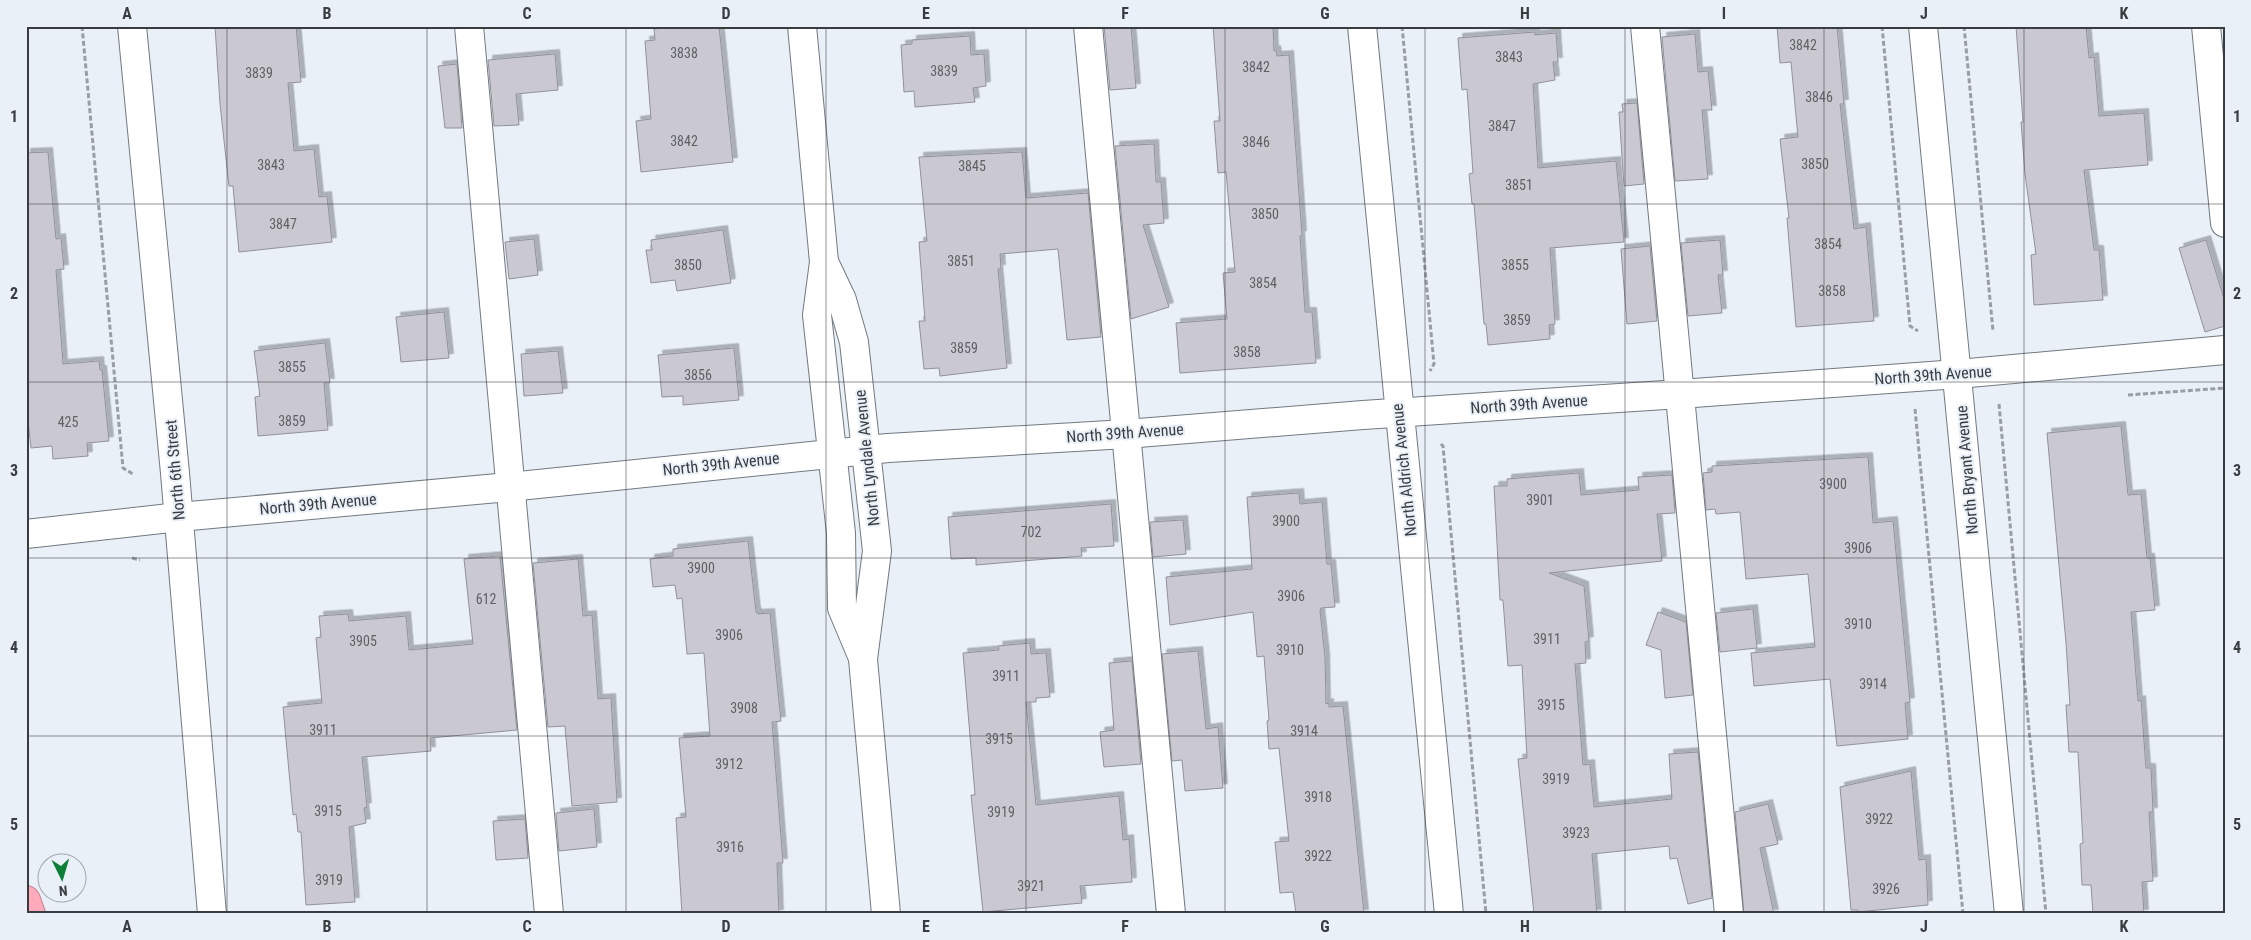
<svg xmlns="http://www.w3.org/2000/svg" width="2251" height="940" font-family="'Roboto Condensed',sans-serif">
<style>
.building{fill:#cac9d2;stroke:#92919a;filter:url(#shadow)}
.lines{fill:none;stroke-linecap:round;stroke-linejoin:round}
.minor-casing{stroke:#727980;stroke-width:30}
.highway-casing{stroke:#ba848f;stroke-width:30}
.path{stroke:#999ea4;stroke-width:3;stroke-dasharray:5 2.5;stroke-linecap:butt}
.minor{stroke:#fff;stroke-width:28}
.highway{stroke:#ffaaba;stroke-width:28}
.grid{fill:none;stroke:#3a3d40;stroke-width:1;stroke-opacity:0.55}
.labels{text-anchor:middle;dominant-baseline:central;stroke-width:4;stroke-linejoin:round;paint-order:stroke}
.number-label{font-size:14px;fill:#5e6064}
.street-label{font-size:16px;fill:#3a3d40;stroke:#e9f0f8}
.neatline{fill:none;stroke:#3a3d40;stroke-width:2}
.grid-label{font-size:16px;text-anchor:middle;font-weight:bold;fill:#3a3d40}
</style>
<defs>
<filter id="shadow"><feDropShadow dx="4.5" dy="-4.5" stdDeviation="0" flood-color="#0004"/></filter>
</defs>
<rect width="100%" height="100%" fill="#e9f0f8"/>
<g class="building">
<polygon points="215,26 296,26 301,82 288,83 294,151 314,149 319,197 327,196 332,242 239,252 233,186 229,186 220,104"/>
<polygon points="686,26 719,26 733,162 641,172 636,121 651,119 645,41 655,40 654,29"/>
<polygon points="1104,26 1131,26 1136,88 1110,90"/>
<polygon points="1213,26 1273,26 1274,51 1276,50 1277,56 1289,55 1302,235 1300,236 1305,312 1312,312 1316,363 1180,373 1176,323 1227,319 1223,273 1235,272 1226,172 1218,173 1214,121 1220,121"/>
<polygon points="1777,26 1837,26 1844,104 1840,104 1854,229 1866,227 1874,321 1796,327 1787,218 1789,218 1780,139 1798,137 1791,62 1780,63"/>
<polygon points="2016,26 2086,26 2089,58 2094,57 2099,116 2144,113 2148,165 2084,170 2094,250 2099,250 2103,300 2034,305 2031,255 2036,254 2025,174 2021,122 2023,122"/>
<polygon points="1535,32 1535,35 1556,33 1558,62 1553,62 1555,80 1533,84 1538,168 1616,161 1624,242 1550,248 1555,324 1549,325 1550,339 1488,345 1486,324 1484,324 1474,204 1472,204 1469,174 1473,173 1467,89 1462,90 1458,38"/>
<polygon points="1695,34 1698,72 1708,71 1712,110 1702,110 1708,179 1675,181 1662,37"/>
<polygon points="970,36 971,55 984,54 986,86 973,88 975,102 915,107 914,91 904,92 901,45 912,44 912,40"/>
<polygon points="555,54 558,90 516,94 519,125 494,126 488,60"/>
<polygon points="457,64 462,128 445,128 438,66"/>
<polygon points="1637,103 1644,184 1624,186 1619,112 1623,112 1622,104"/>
<polygon points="1154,144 1156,182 1161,182 1164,223 1143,225 1169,307 1131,319 1115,146"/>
<polygon points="48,152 56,239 61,238 64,269 56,270 63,364 99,361 100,370 102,370 109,441 87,443 88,456 53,459 52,446 31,448 26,403 26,153"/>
<polygon points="1022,152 1026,198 1088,193 1101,337 1067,340 1058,249 1000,254 1001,269 998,269 1007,368 940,376 939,368 924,369 919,321 925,321 919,242 927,241 919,157"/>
<polygon points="723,230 731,283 677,291 675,280 651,283 646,250 652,250 651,240"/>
<polygon points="534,239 538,275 509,279 505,242"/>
<polygon points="1720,240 1723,275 1718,275 1722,313 1688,316 1681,243"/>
<polygon points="2206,240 2225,302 2225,326 2205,332 2179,248"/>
<polygon points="1650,246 1657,321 1627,324 1621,249"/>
<polygon points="444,312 449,358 401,362 396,317"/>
<polygon points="325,343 330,383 324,383 328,430 258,436 255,397 260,396 254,351"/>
<polygon points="734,348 739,400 683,405 683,396 662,397 658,355"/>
<polygon points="558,351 563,393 524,396 521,354"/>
<polygon points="2121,426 2128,495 2141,494 2147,558 2150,558 2155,610 2131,612 2138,701 2141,700 2146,768 2151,768 2153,812 2149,812 2153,881 2142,882 2144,914 2093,914 2091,885 2082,885 2080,844 2083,843 2078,752 2069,752 2066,705 2070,705 2066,643 2047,433"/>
<polygon points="1868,457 1873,523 1893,521 1910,702 1905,703 1908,739 1837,746 1830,679 1754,686 1751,653 1815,647 1808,574 1746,579 1740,512 1716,514 1715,509 1706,510 1703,473 1712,472 1712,466"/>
<polygon points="1579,473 1581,495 1639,490 1638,477 1672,475 1675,513 1657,514 1662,561 1549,573 1584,586 1589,641 1585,642 1586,663 1575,664 1583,765 1590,764 1594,807 1672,799 1669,754 1698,752 1712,898 1688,904 1677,858 1670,859 1669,846 1592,854 1597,914 1534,914 1518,759 1527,758 1522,665 1508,666 1503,600 1500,600 1494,486 1507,486 1507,479"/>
<polygon points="1299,493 1300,504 1322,502 1327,564 1331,564 1335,607 1321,608 1320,611 1325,657 1326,704 1329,703 1329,707 1343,706 1364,914 1296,914 1293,892 1280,893 1275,842 1289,841 1279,748 1269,749 1267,721 1269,720 1264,656 1257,657 1253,612 1170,625 1166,577 1252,569 1247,497"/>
<polygon points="1111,504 1114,546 1081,548 1082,556 976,565 976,558 951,559 948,517"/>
<polygon points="1183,520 1186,554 1153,557 1150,522"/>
<polygon points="748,541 756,612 758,614 770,613 781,721 772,722 783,863 777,863 779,914 682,914 676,818 686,817 679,738 710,736 704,653 687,654 682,598 677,599 675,585 653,587 650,559 673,556 673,549"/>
<polygon points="500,556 517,730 430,738 431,751 362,757 367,807 364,808 366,823 349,827 355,902 306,905 301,832 298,832 296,814 293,815 283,707 322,703 316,638 321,637 319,616 348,614 349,621 406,616 409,650 473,644 464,559"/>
<polygon points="578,559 583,616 592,615 598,699 611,698 617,802 572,806 565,726 548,727 533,563"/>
<polygon points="1753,609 1757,648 1720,652 1716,613"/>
<polygon points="1658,612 1686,622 1693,695 1665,698 1661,650 1646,645"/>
<polygon points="1030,643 1031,654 1046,653 1050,697 1036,698 1036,702 1026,702 1036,805 1119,796 1123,840 1129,839 1132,882 1080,886 1082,903 983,912 971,795 975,795 963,653 999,650 998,646"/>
<polygon points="1198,651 1206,729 1218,727 1223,788 1185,791 1182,760 1172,761 1162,654"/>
<polygon points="1132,661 1141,764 1104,767 1100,732 1114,730 1109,663"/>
<polygon points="1911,771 1919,860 1926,859 1928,905 1858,912 1858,910 1851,910 1840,787"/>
<polygon points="1768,804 1778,844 1760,848 1774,914 1744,914 1735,812"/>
<polygon points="594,809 597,847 559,851 556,813"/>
<polygon points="525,819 528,858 496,860 493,821"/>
</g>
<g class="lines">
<defs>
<g id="minor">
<polyline points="132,26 175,473 212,914"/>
<polyline points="469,26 549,914"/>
<polyline points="802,26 824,262 817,315 841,533 842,608 863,658"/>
<polyline points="1088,26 1171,914"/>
<polyline points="1362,26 1449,914"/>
<polyline points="1645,26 1729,914"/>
<polyline points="1923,26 2009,914"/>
<polyline points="2206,26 2225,223"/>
<polyline points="824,262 842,300 854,342 877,551 863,659 886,914"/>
<polyline points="26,534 179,517 509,487 888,448 1126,434 1363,415 1680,394 1958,374 2225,350"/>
</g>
<polyline id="highway" points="26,900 31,914"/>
</defs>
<use href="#minor" class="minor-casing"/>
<use href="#highway" class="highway-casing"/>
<g class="path">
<polyline points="82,26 123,468 133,474"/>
<polyline points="1402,26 1434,364 1430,371"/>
<polyline points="1882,26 1910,326 1918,331"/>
<polyline points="1964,26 1993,331"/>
<polyline points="2128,395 2225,388"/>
<polyline points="1999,404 2046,914"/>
<polyline points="1915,409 1963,914"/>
<polyline points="1441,444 1443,446 1486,914"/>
<polyline points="132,558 140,560"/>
</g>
<use href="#minor" class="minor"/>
<use href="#highway" class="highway"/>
</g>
<path class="grid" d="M227,26V914M427,26V914M626,26V914M826,26V914M1026,26V914M1225,26V914M1425,26V914M1625,26V914M1824,26V914M2024,26V914M26,204H2225M26,382H2225M26,558H2225M26,736H2225"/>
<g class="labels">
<g class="number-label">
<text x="1803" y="45">3842</text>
<text x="684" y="53">3838</text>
<text x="1509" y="57">3843</text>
<text x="1256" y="67">3842</text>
<text x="944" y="71">3839</text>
<text x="259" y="73">3839</text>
<text x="1819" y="97">3846</text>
<text x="1502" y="126">3847</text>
<text x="684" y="141">3842</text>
<text x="1256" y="142">3846</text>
<text x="1815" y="164">3850</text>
<text x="271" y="165">3843</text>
<text x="972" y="166">3845</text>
<text x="1519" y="185">3851</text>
<text x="1265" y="214">3850</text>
<text x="283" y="224">3847</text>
<text x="1828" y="244">3854</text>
<text x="961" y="261">3851</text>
<text x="688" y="265">3850</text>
<text x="1515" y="265">3855</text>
<text x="1263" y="283">3854</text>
<text x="1832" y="291">3858</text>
<text x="1517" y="320">3859</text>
<text x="964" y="348">3859</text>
<text x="1247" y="352">3858</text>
<text x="292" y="367">3855</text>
<text x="698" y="375">3856</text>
<text x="292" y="421">3859</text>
<text x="68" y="422">425</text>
<text x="1833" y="484">3900</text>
<text x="1540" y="500">3901</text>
<text x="1286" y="521">3900</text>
<text x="1031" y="532">702</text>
<text x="1858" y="548">3906</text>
<text x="701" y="568">3900</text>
<text x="1291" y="596">3906</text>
<text x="486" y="599">612</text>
<text x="1858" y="624">3910</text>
<text x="729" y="635">3906</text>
<text x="1547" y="639">3911</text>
<text x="363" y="641">3905</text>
<text x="1290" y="650">3910</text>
<text x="1006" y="676">3911</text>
<text x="1873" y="684">3914</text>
<text x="1551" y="705">3915</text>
<text x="744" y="708">3908</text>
<text x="323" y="730">3911</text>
<text x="1304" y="731">3914</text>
<text x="999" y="739">3915</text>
<text x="729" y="764">3912</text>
<text x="1556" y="779">3919</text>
<text x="1318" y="797">3918</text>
<text x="328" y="811">3915</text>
<text x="1001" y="812">3919</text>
<text x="1879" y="819">3922</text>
<text x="1576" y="833">3923</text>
<text x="730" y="847">3916</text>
<text x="1318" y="856">3922</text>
<text x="329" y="880">3919</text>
<text x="1031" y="886">3921</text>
<text x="1886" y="889">3926</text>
</g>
<g class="street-label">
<text transform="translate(1933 375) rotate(-4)">North 39th Avenue</text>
<text transform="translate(1529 404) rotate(-4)">North 39th Avenue</text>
<text transform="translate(1125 433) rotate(-4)">North 39th Avenue</text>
<text transform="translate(867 458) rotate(-96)">North Lyndale Avenue</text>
<text transform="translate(721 464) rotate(-6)">North 39th Avenue</text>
<text transform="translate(175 470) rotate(-95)">North 6th Street</text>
<text transform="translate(1404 470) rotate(-96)">North Aldrich Avenue</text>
<text transform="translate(1967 470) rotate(-95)">North Bryant Avenue</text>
<text transform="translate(318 504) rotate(-5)">North 39th Avenue</text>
</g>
</g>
<rect width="2251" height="940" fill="none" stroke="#e9f0f8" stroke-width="55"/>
<g transform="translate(62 878) rotate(175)"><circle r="24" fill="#e9f0f8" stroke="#a3a8ae"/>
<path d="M0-4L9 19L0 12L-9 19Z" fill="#0d7e35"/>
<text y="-8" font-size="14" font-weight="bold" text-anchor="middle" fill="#3a3d40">N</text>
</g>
<rect x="28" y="28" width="2196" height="884" class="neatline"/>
<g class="grid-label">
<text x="127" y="19">A</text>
<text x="327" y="19">B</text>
<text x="527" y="19">C</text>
<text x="726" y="19">D</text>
<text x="926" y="19">E</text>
<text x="1125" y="19">F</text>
<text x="1325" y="19">G</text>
<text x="1525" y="19">H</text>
<text x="1724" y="19">I</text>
<text x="1924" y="19">J</text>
<text x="2124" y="19">K</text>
<text x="14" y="122">1</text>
<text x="2237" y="122">1</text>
<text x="14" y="299">2</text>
<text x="2237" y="299">2</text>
<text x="14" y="476">3</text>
<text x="2237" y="476">3</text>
<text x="14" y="653">4</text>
<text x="2237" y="653">4</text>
<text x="14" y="830">5</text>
<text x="2237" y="830">5</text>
<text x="127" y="932">A</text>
<text x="327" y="932">B</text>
<text x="527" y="932">C</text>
<text x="726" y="932">D</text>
<text x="926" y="932">E</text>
<text x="1125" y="932">F</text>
<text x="1325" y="932">G</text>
<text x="1525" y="932">H</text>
<text x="1724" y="932">I</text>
<text x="1924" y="932">J</text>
<text x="2124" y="932">K</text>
</g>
</svg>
